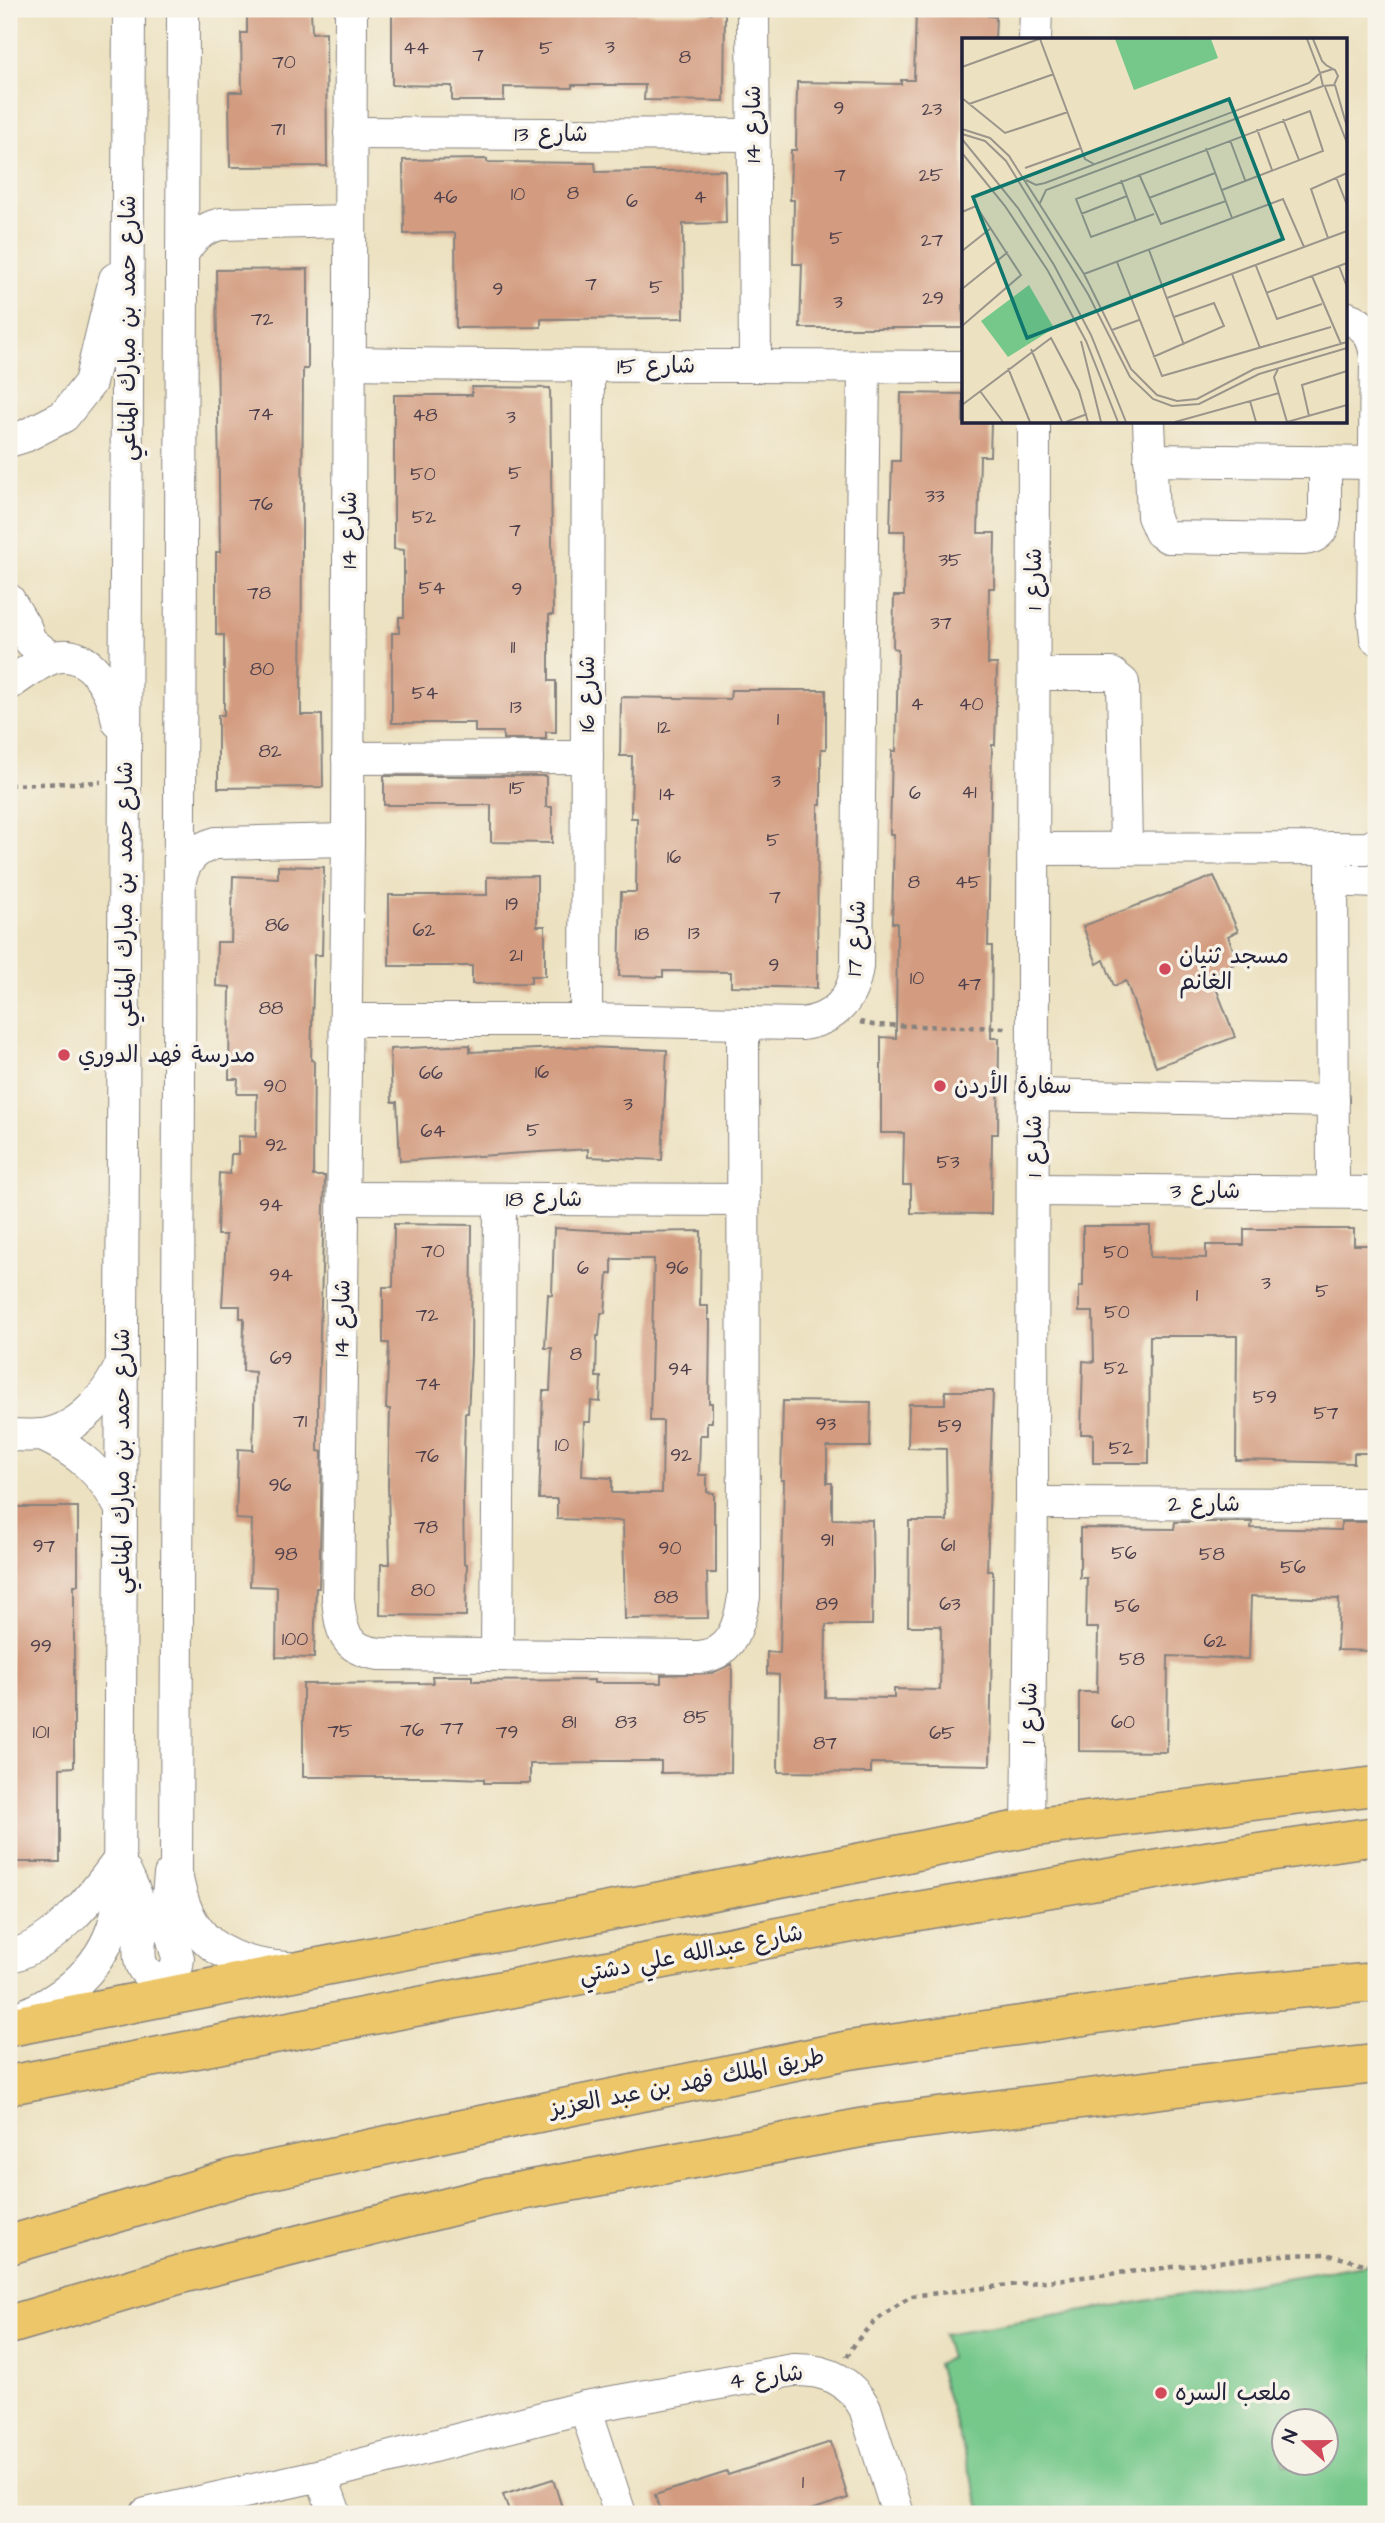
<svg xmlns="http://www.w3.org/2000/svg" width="1385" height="2523" font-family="'Architects Daughter','Playpen Sans Arabic',sans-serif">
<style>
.green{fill:#75c88a;stroke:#4c7562;stroke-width:2;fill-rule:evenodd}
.building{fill:#d39c80;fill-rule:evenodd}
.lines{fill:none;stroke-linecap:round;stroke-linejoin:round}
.minor-casing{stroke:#87827e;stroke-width:34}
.major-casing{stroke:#87827e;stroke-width:41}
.highway-casing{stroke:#87827e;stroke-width:41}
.path{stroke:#87827e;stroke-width:4.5;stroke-dasharray:5 5;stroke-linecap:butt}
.minor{stroke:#fff;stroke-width:32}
.major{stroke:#ecc669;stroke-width:38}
.highway{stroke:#ecc669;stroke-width:38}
.poi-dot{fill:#d1495b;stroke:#f7f3e8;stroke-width:2.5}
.labels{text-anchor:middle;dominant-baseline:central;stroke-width:7;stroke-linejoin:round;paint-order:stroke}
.number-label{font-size:19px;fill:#4e404c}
.street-label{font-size:23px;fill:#22223b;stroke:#f7f3e8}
.poi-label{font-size:23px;fill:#22223b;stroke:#f7f3e8;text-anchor:start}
.inset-road{fill:none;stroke:#9b958b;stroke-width:2}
.view{fill:#0f766e;fill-opacity:0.15;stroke:#0f766e;stroke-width:3.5}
.inset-edge{fill:none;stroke:#22223b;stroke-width:3.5}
</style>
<rect width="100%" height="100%" fill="#f7f3e8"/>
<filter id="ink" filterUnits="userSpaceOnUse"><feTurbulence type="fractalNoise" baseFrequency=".0143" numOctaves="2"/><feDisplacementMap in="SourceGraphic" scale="14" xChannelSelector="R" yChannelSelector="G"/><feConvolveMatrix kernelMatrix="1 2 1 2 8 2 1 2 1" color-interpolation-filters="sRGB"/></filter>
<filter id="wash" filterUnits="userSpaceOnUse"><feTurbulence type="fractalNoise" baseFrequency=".00686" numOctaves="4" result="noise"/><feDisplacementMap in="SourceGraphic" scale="28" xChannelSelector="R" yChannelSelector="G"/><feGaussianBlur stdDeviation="1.57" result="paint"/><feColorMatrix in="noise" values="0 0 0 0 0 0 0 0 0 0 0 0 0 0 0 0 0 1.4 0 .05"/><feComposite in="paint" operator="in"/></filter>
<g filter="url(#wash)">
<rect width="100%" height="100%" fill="#ece1c0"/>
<path class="green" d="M1376,2263V2514H983L937,2364L950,2358L943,2334ZM1284,2422H1326V2464H1284Z"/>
<g id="blocks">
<g class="building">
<polygon points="247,9 311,9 312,33 326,32 327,166 230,167 229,92 242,92 241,33 247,33"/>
<polygon points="453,9 636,9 636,13 725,13 724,101 644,100 645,85 572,85 572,88 504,87 504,101 452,101 452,86 392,85 392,11 453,11"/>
<polygon points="916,9 989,9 988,16 996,17 995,40 963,40 963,328 800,328 802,264 793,264 794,200 790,200 791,150 796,150 797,82 901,84 901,80 914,80"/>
<polygon points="487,159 487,162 595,163 596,172 725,170 726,223 683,224 684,318 541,319 541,327 456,328 455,233 404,234 403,160"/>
<polygon points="308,269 308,369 303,369 301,715 322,715 323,787 218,788 218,715 224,715 224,635 216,635 216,552 220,552 216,270"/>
<polygon points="472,387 550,388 553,615 549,615 549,681 556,681 556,732 546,732 546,739 503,739 503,732 475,732 475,723 392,723 392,633 399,633 399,617 404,617 404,550 394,549 394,395 472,395"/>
<polygon points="901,393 963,394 963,422 991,422 990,456 980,456 978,533 995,533 994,588 989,588 988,664 997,664 995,745 992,745 988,946 992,946 991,1038 999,1038 998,1134 992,1134 991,1214 911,1213 911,1185 903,1185 904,1133 881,1133 881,1037 896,1038 897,923 892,923 894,834 890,834 892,751 896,751 898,649 893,648 894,596 904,596 905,531 890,531 892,461 900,461"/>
<polygon points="731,690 826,690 826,749 821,749 821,805 818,805 817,988 731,986 731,972 663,971 663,977 619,976 621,892 636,892 637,818 631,818 632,756 620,756 621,697 730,699"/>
<polygon points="384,776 546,776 546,807 552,807 552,843 491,842 491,805 384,805"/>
<polygon points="278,866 324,867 322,955 314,955 311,1060 314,1061 313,1176 325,1176 318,1397 318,1451 322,1452 320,1557 319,1588 316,1588 314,1658 276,1657 277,1587 250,1586 252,1520 236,1519 238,1449 253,1450 255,1372 243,1371 244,1318 240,1318 240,1306 222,1306 226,1235 217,1235 219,1173 230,1174 231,1154 238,1154 238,1136 256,1137 257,1094 237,1094 238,1079 229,1079 230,987 216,986 217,942 231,942 233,876 278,878"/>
<polygon points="537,876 537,926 545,926 545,976 531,976 531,983 472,984 472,966 389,966 389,895 487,895 487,877"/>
<polygon points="1214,876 1238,931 1228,936 1238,962 1211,975 1235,1037 1156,1067 1126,981 1114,986 1104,960 1097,964 1083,926"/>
<polygon points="470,1045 470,1052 582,1047 667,1050 662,1160 588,1157 588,1149 400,1161 397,1102 392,1102 390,1049"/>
<polygon points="394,1224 472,1225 471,1355 468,1413 465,1413 463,1495 464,1564 467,1564 466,1616 380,1615 381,1564 390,1564 388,1485 390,1409 386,1409 389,1343 383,1343 383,1287 393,1287"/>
<polygon points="1083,1226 1150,1226 1150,1257 1206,1258 1206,1245 1244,1245 1244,1229 1354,1229 1354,1245 1376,1245 1376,1453 1354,1453 1354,1463 1236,1460 1237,1336 1150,1336 1149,1463 1093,1463 1093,1434 1081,1434 1083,1361 1094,1362 1093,1312 1079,1312 1079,1286 1083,1286"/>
<path d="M554,1228L628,1232L701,1231L700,1306H708V1320H710L709,1403H712V1422H707V1435H700L699,1475H707V1492L714,1493V1523H716V1573H707L708,1618L625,1619L623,1521L557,1519V1499H539L543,1391H550L552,1348H545L548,1294L552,1295ZM612,1259H654L650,1421H663L662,1493H612V1478L582,1476L584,1422H590L591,1401L600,1402L601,1377H596L597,1336H599L601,1313H605L608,1274H612Z"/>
<polygon points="945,1391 993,1391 987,1571 993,1571 990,1765 871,1763 871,1773 778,1772 779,1675 767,1674 767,1652 780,1653 784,1480 781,1480 783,1401 871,1402 870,1447 827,1447 827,1483 832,1483 832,1519 872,1520 873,1573 872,1625 826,1625 825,1697 894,1698 894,1689 940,1690 941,1626 908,1626 909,1521 947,1521 946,1449 908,1448 909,1404 945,1404"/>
<polygon points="9,1507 78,1507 78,1585 74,1585 74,1767 60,1768 60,1862 9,1862"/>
<polygon points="1175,1522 1252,1522 1251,1528 1341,1530 1341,1522 1376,1522 1376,1651 1337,1650 1339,1599 1251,1596 1249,1659 1168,1656 1167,1752 1079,1751 1079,1692 1097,1692 1098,1628 1086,1628 1087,1578 1080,1578 1080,1528 1174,1529"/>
<polygon points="732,1664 731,1772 661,1773 661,1761 594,1761 594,1763 530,1764 530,1783 484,1783 484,1779 433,1777 303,1777 303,1684 433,1683 432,1676 472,1676 472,1681 594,1680 594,1683 661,1683 661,1675 712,1673"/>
<polygon points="831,2442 848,2498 798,2514 661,2514 655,2495 727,2472 728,2475"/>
<polygon points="553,2479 564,2514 510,2514 503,2495"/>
</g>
</g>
</g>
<g filter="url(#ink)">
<use href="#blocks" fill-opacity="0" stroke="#87827e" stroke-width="2"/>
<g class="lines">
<defs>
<g id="minor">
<path d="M183,9L176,1872C186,1939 222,1964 288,1968"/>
<path d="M351,9L348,840L338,1598C341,1630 343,1650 380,1654L698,1657C731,1656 740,1624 744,1597L743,1023"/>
<polyline points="753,9 755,365"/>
<polyline points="1035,40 1036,9"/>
<polyline points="350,133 752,135"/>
<path d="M183,253C192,237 203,228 221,224L349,221"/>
<path d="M1345,317C1366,324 1374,337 1376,358L1373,610L1376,638"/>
<path d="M349,363C554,367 758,365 963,367"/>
<path d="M1149,422L1153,516L1160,532L1168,537L1303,539C1316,538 1324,531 1325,518V462"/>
<polyline points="9,441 25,436 64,416 90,383 115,279"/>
<polyline points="1150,460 1375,463"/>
<polyline points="9,600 26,629 30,641 51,658"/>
<polyline points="1034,674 1112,674 1123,683 1126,848"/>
<path d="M9,684C22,676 37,663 52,658C89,645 114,692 118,722"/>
<polyline points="348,758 587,757"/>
<polyline points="1332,848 1333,1192"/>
<polyline points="1034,849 1369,848 1376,844"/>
<path d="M181,876C187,857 196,849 216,843L348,840"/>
<polyline points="1332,880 1376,882"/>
<path d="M346,1020H586L801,1024C835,1020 853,999 857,966L864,366"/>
<polyline points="586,1020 588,367"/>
<polyline points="1034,1095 1333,1101"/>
<polyline points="1034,1190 1376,1193"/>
<polyline points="344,1198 744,1200"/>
<path d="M9,1435C20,1435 32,1436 42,1435C80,1430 108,1395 122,1363"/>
<path d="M42,1435C79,1452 103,1473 121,1509"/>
<polyline points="1032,1503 1376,1504"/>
<polyline points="497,1655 500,1199"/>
<polyline points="1028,1828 1032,1503 1034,422"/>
<path d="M126,1873C132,1886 139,1899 141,1914C144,1939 127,1971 161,1980L172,1976L177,1966L178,1958L166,1915L170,1875"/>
<path d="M9,1957C58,1942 91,1898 120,1859"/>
<path d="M20,2017C72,1996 114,1956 119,1898L129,9"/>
<polyline points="585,2407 620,2514"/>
<polyline points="321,2475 335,2514"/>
<path d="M146,2514L321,2475L585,2407L793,2370C825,2369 849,2379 865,2408L898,2514"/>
</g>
<g id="major">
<polyline points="9,2027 873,1860 1028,1828 1376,1786"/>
<polyline points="9,2085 872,1919 1212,1860 1376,1836"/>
</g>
<g id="highway">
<polyline points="9,2245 238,2177 504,2120 849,2050 1228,1995 1376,1982"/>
<polyline points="9,2325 181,2274 489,2197 882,2124 1280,2074 1376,2064"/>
</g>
</defs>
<use href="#minor" class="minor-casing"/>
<use href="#major" class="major-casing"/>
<use href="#highway" class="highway-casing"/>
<g class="path">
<polyline points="9,785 101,782"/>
<polyline points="860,1022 873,1025 1009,1028"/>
<path d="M847,2357C861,2329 886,2312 911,2296L1281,2255L1326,2254L1376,2267"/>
</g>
<use href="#minor" class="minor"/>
<use href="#major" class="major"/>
<use href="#highway" class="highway"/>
</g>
</g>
<g class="poi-dot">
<circle cx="1165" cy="969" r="7"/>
<circle cx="64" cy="1055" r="7"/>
<circle cx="940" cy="1086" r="7"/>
<circle cx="1161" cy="2393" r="7"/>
</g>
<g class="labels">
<g class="number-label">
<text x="610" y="47">3</text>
<text x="416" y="48">44</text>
<text x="546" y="48">5</text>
<text x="478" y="55">7</text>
<text x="685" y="57">8</text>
<text x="284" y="62">70</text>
<text x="839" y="108">9</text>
<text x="932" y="109">23</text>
<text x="278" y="129">71</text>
<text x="840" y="175">7</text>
<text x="931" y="175">25</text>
<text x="573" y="193">8</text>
<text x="518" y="194">10</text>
<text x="445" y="197">46</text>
<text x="700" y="197">4</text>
<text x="632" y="201">6</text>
<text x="836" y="238">5</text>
<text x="932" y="240">27</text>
<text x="591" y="284">7</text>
<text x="656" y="287">5</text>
<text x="498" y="289">9</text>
<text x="933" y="298">29</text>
<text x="838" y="302">3</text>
<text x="262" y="319">72</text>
<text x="261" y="414">74</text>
<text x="425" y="415">48</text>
<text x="511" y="417">3</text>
<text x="515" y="473">5</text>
<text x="423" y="474">50</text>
<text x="935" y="496">33</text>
<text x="261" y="504">76</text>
<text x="424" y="517">52</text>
<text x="515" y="530">7</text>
<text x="950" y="560">35</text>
<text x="432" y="588">54</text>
<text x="517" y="589">9</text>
<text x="259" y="593">78</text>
<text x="941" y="623">37</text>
<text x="513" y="647">11</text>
<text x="262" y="669">80</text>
<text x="425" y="693">54</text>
<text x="917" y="704">4</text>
<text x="971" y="704">40</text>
<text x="516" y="707">13</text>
<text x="778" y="719">1</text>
<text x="664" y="727">12</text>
<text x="270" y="751">82</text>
<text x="776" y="781">3</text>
<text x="517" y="788">15</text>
<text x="969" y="792">41</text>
<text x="915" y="793">6</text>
<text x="667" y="794">14</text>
<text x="773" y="840">5</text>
<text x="674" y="857">16</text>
<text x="914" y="882">8</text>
<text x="968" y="882">45</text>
<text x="775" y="897">7</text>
<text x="512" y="904">19</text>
<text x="277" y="925">86</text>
<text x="424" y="930">62</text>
<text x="694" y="933">13</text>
<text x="642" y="934">18</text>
<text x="516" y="955">21</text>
<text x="774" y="965">9</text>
<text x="917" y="978">10</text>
<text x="969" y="984">47</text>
<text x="271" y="1008">88</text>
<text x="542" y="1072">16</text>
<text x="431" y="1073">66</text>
<text x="275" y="1086">90</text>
<text x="628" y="1104">3</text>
<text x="533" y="1130">5</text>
<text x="433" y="1131">64</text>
<text x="276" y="1145">92</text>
<text x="948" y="1162">53</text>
<text x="271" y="1205">94</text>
<text x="433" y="1251">70</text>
<text x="1116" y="1252">50</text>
<text x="583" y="1268">6</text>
<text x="677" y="1268">96</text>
<text x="281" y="1275">94</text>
<text x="1266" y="1283">3</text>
<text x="1322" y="1291">5</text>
<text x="1197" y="1295">1</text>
<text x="1117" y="1312">50</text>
<text x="427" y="1315">72</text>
<text x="576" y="1354">8</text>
<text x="281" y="1358">69</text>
<text x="1116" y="1368">52</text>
<text x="680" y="1369">94</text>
<text x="428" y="1384">74</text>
<text x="1265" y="1397">59</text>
<text x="1326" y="1413">57</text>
<text x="300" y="1421">71</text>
<text x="826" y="1424">93</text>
<text x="950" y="1426">59</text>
<text x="562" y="1445">10</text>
<text x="1121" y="1448">52</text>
<text x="681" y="1455">92</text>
<text x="427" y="1456">76</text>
<text x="280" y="1485">96</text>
<text x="426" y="1527">78</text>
<text x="827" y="1540">91</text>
<text x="948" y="1545">61</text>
<text x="44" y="1546">97</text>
<text x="670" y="1548">90</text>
<text x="1124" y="1553">56</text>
<text x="286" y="1554">98</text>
<text x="1212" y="1554">58</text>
<text x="1293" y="1567">56</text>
<text x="423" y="1590">80</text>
<text x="666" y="1597">88</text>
<text x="827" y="1604">89</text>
<text x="950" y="1604">63</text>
<text x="1127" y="1606">56</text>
<text x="295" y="1639">100</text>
<text x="1215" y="1641">62</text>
<text x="41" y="1646">99</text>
<text x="1132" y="1659">58</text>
<text x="696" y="1717">85</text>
<text x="569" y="1722">81</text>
<text x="626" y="1722">83</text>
<text x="1123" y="1722">60</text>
<text x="452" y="1728">77</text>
<text x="412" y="1730">76</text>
<text x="340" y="1731">75</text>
<text x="41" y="1732">101</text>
<text x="507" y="1732">79</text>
<text x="942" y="1733">65</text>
<text x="825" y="1743">87</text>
<text x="803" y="2482">1</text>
</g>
<g class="street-label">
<text transform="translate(753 124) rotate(-90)">شارع 14</text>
<text x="551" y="134">شارع 13</text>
<text transform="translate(128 328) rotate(-90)">شارع حمد بن مبارك المناعي</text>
<text transform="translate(656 366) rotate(-1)">شارع 15</text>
<text transform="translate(349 530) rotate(-90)">شارع 14</text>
<text transform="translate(1034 579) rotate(-90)">شارع 1</text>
<text transform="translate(587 694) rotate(-90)">شارع 16</text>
<text transform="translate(125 894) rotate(-90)">شارع حمد بن مبارك المناعي</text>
<text transform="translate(856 938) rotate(-87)">شارع 17</text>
<text transform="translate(1034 1146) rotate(-90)">شارع 1</text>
<text x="1205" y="1191">شارع 3</text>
<text x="544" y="1199">شارع 18</text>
<text transform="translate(342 1318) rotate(-89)">شارع 14</text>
<text transform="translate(122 1461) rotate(-90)">شارع حمد بن مبارك المناعي</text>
<text x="1204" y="1504">شارع 2</text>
<text transform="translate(1029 1713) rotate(-89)">شارع 1</text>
<text transform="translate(691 1954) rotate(-11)">شارع عبدالله علي دشتي</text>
<text transform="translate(687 2083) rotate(-11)">طريق الملك فهد بن عبد العزيز</text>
<text transform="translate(766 2377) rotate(-7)">شارع 4</text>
</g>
<g class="poi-label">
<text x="1179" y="956">مسجد ثنيان<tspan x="1179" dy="26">الغانم</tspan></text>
<text x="78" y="1055">مدرسة فهد الدوري</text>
<text x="954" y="1086">سفارة الأردن</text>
<text x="1175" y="2393">ملعب السره</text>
</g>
</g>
<g transform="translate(962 38)">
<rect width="385" height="385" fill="#ece1c0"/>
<path d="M153,1H249L256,20L172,52ZM67,247L92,290L46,319L19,283Z" fill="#75c88a"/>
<path class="inset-road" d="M78,1L123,121L132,126M345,1L358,35M351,1L360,23L364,27L371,31L373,32L376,38L372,47L361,48L358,35L371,31M0,29L77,1M373,47L385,89M363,49L385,105M0,60L43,95L106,74M7,66L92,36M321,81L337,122M0,91L28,100L47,118L122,236L169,331L195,357L215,363L235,361L292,331L385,304M295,91L310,132M0,96L23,103L44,123L126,256L168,339L191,361L210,368L237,366L297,336L385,310M0,101L56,170L92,227L129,297L164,384M268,102L283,142M244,110L270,180M0,115L43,168L86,233L124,303L156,384M63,130L119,110M177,136L199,186L264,163M374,139L385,167M64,142L74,147L83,145L347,45L357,36M159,142L174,183M187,160L253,135M78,165L84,152L361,48M0,174L14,168L59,237L0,288M119,176L165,158M192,176L129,199L114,161L348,73L361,113L260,152M366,200L349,151L385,135M187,212L222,307M0,213L29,190M155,224L200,338L369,289M294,228L315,281L360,266M377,228L385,249M122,236L321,161L342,209M270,236L298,310M350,238L379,306M0,251L46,214M304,255L385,225M205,260L385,193M150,292L177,282M119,303L139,384M69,311L100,384M191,319L262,288L252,265L212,279M46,330L68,384M316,331L312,339L325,384L385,367M18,353L41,384M288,363L294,384M0,367L89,300L117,353L126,384M347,378L340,347L385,333M104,384L125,376M213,384L317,355"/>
<path class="view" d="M267,61L321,201L65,300L11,159Z"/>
<rect width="385" height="385" class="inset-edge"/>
</g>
<rect width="1385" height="2523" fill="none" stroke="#f7f3e8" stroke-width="35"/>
<g transform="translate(1305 2442) rotate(291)"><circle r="33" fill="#f7f3e8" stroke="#a29fa3" stroke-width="2"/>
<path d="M0-5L12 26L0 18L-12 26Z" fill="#d1495b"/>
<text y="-10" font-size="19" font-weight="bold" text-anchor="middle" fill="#22223b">N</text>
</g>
</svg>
